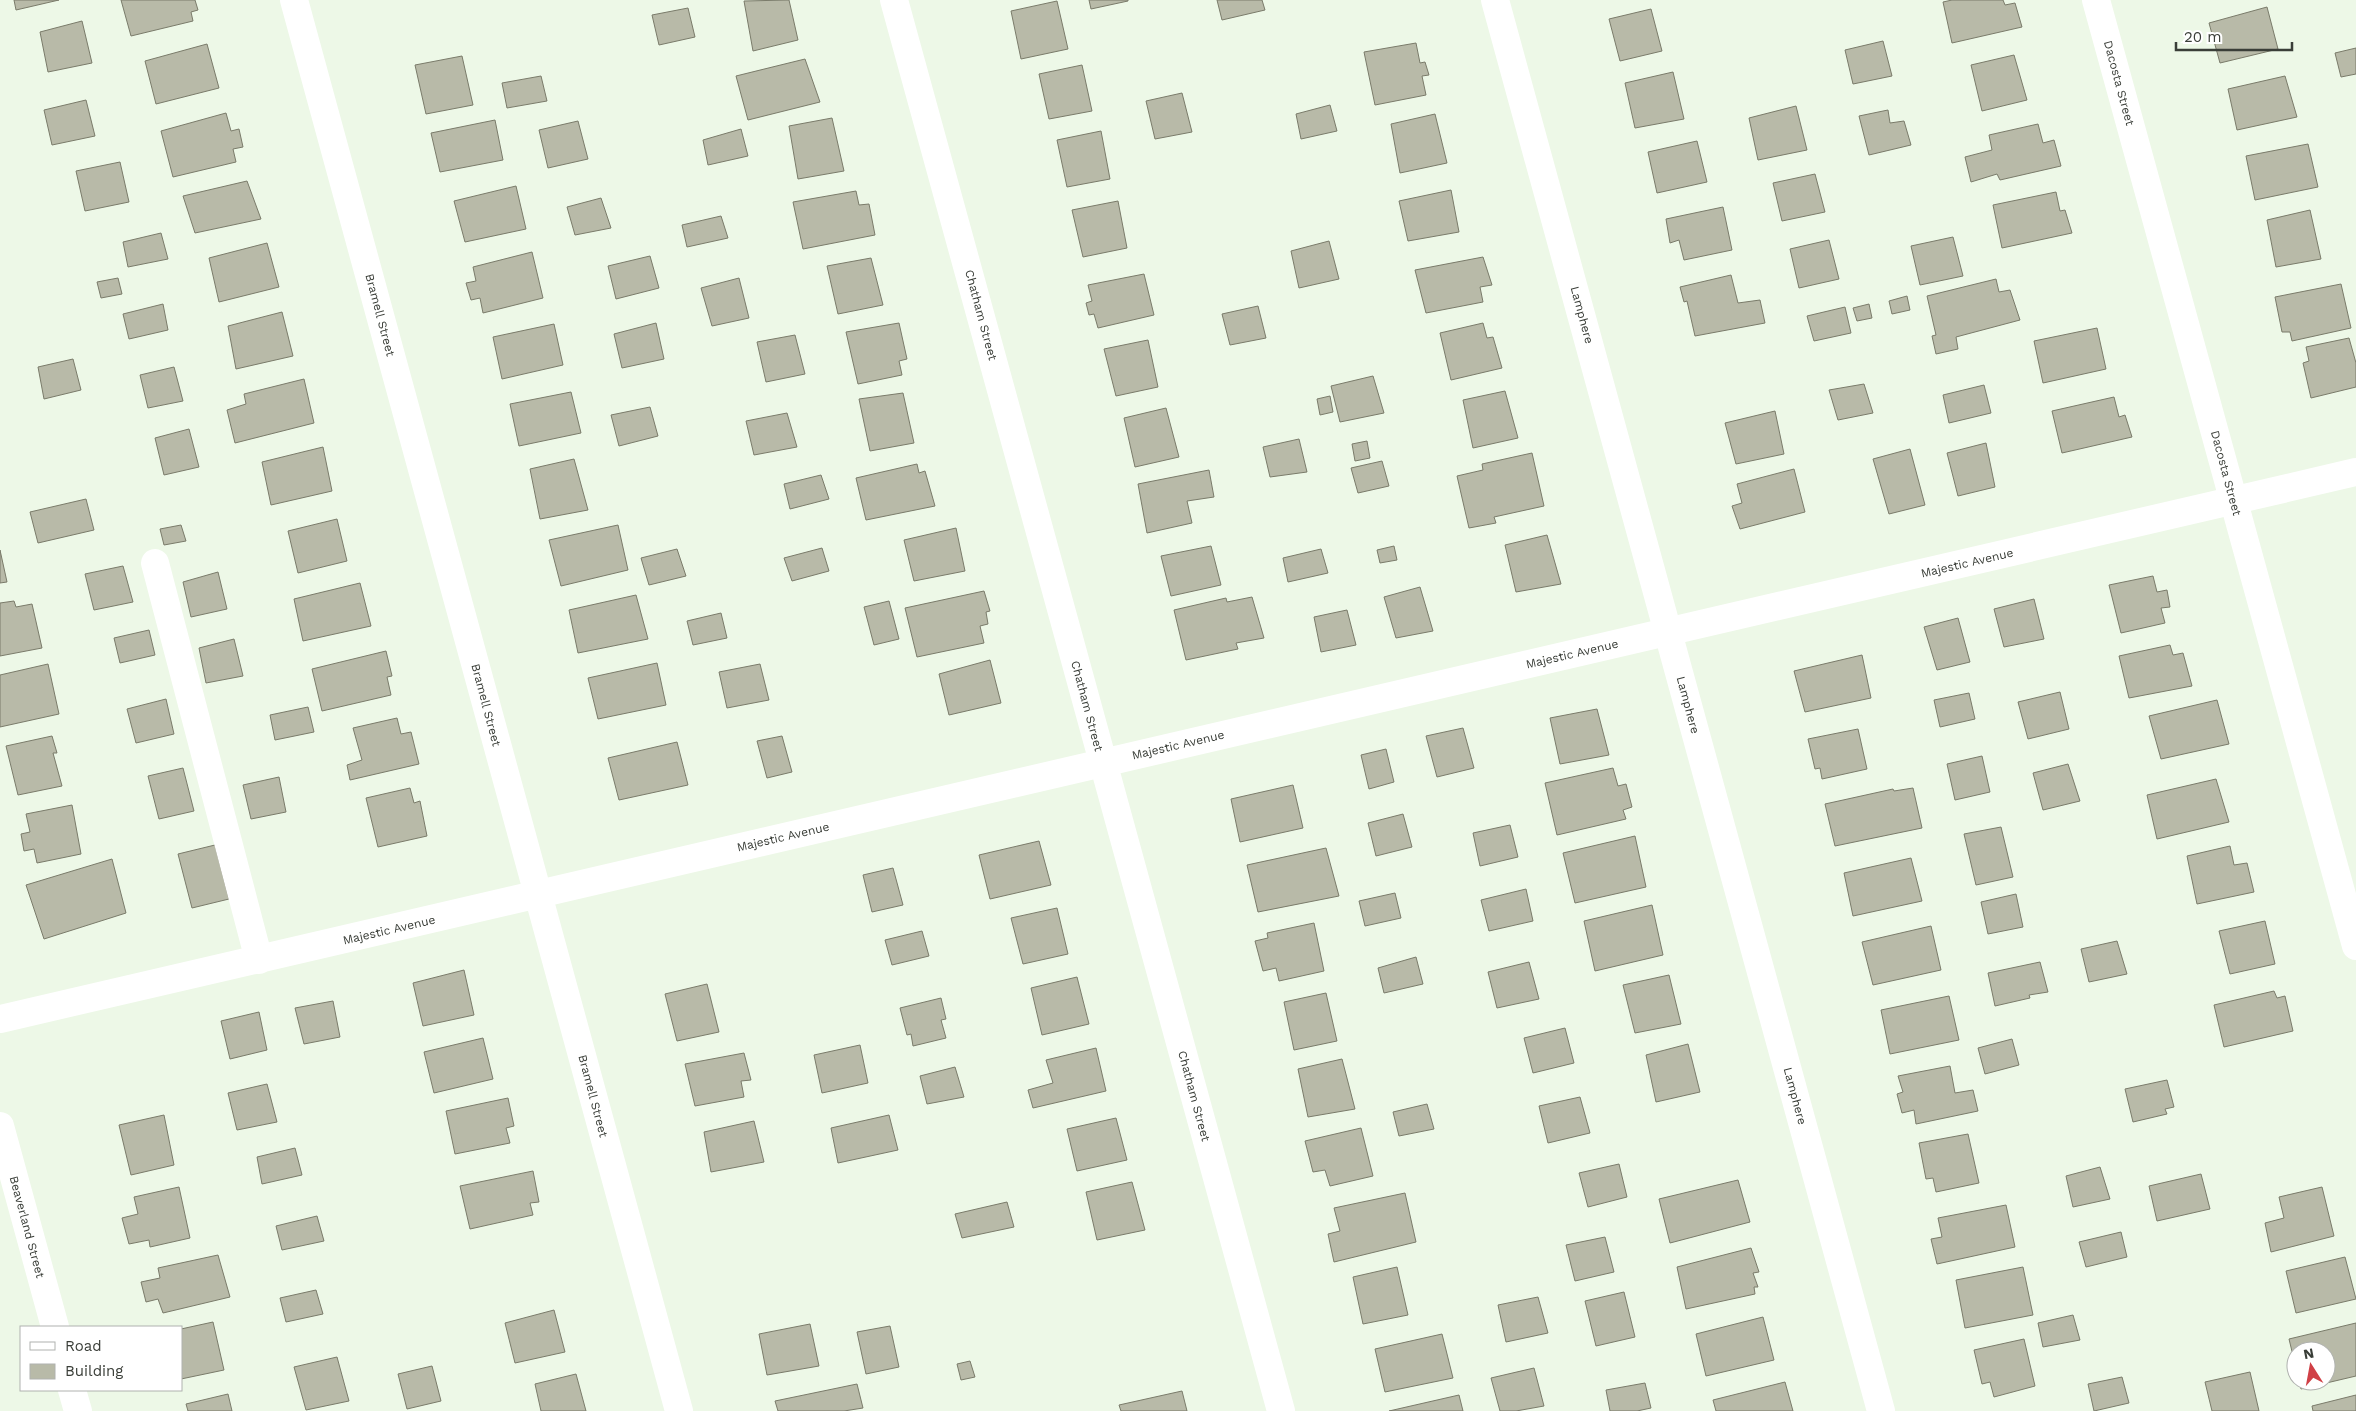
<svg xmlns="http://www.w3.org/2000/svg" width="2356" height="1411" font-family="'Work Sans',sans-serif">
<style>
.building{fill:#b8baa8;stroke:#7a7b6a}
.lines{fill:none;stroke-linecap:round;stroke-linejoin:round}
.minor{stroke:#fff;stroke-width:28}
.labels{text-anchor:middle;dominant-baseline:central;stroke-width:4;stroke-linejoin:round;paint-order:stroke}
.street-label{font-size:12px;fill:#3a3e38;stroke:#fff}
</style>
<rect width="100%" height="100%" fill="#edf8e7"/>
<g class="building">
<polygon points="14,0 59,0 16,10"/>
<polygon points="121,0 195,0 198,10 191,12 193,21 131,36"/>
<polygon points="789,0 798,40 753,51 744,1"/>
<polygon points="1089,0 1128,0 1128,1 1091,9"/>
<polygon points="1217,0 1262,0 1265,10 1222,20"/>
<polygon points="1952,0 2003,0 2005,5 2015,3 2022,27 1952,43 1943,2"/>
<polygon points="1057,1 1068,49 1021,59 1011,11"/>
<polygon points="2267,7 2278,49 2220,63 2209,23"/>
<polygon points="688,8 695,37 659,45 652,15"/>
<polygon points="1651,9 1662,51 1620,61 1609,19"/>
<polygon points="82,21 92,63 48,72 40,32"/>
<polygon points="1883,41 1892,76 1853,84 1845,50"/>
<polygon points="1416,43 1420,63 1425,62 1429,75 1422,76 1426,95 1375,105 1364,52"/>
<polygon points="207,44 219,88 156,104 145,61"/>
<polygon points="2356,48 2356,74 2341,77 2335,53"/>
<polygon points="2014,55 2027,100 1982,111 1971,65"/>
<polygon points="462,56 473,105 426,114 415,65"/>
<polygon points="805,59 820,102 748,120 736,76"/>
<polygon points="1082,65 1092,111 1049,119 1039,74"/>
<polygon points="1673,72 1684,119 1635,128 1625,83"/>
<polygon points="541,76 547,101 507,108 502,83"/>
<polygon points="2285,76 2297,117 2237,130 2228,89"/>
<polygon points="1182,93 1192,132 1155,139 1146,101"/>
<polygon points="86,100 95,136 52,145 44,110"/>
<polygon points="1330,105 1337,131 1301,139 1296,114"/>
<polygon points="1796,106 1807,150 1758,160 1749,118"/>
<polygon points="1888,110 1890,123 1904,121 1911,145 1869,155 1859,116"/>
<polygon points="226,113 231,131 239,129 243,147 233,149 236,162 173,177 161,131"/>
<polygon points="1435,114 1447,163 1400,173 1391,124"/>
<polygon points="832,118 844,171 798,179 789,126"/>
<polygon points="495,120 503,160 440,172 431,133"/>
<polygon points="578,121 588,159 548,168 539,130"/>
<polygon points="2038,124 2043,143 2054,140 2061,166 2000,180 1997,174 1971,182 1965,157 1992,150 1989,135"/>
<polygon points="741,129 748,156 708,165 703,140"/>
<polygon points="1101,131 1110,179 1067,187 1057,140"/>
<polygon points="1697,141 1707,182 1657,193 1648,152"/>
<polygon points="2308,144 2318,187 2255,200 2246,156"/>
<polygon points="120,162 129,202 85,211 76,171"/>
<polygon points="1815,174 1825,212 1782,221 1773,183"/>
<polygon points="247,181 261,219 195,233 183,196"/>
<polygon points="516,186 526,229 465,242 454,201"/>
<polygon points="1451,190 1459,232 1408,241 1399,201"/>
<polygon points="856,191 859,205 869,204 875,235 803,249 793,202"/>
<polygon points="2056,192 2060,211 2065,210 2072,233 2002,248 1993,205"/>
<polygon points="601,198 611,228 575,235 567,207"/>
<polygon points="1118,201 1127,248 1083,257 1072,210"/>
<polygon points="1723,207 1732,250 1684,260 1679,240 1670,243 1666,219"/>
<polygon points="2310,210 2321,259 2276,267 2267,220"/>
<polygon points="721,216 728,238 687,247 682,225"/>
<polygon points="161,233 168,259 128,267 123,242"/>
<polygon points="1953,237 1963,276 1920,285 1911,246"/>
<polygon points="1829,240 1839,279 1799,288 1790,249"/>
<polygon points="1329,241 1339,279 1299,288 1291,251"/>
<polygon points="267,243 279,287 219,302 209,258"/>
<polygon points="532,252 543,298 483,313 480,298 471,300 466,283 476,281 473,267"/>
<polygon points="650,256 659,288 616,299 608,266"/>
<polygon points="1483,257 1492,285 1480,287 1483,302 1426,313 1415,270"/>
<polygon points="871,258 883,305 838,314 827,266"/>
<polygon points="1144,274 1154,315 1098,328 1094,314 1089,315 1086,303 1092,301 1088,285"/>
<polygon points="1731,275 1738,303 1760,300 1765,323 1695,336 1687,301 1684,302 1680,287"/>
<polygon points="118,278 122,294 101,298 97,282"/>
<polygon points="739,278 749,318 712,326 701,288"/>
<polygon points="1996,279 1999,292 2010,290 2020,320 1956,337 1958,349 1936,354 1932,336 1936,335 1927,296"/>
<polygon points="2341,284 2351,328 2292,341 2290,332 2282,332 2275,297"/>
<polygon points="1907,296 1910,310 1892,314 1889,301"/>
<polygon points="163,304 168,330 129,339 123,314"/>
<polygon points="1869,304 1872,318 1857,321 1853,308"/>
<polygon points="1258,306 1266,338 1230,345 1222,314"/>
<polygon points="1845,307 1851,333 1814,341 1807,316"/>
<polygon points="282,312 293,356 236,369 228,326"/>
<polygon points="656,323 664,359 622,368 614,334"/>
<polygon points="899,323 907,359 899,361 902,375 858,384 846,332"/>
<polygon points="1483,323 1487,338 1493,337 1502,368 1451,380 1440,333"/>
<polygon points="554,324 563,365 502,379 493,337"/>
<polygon points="2097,328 2106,369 2043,383 2034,341"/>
<polygon points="795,335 805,374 766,382 757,342"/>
<polygon points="2349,338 2356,363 2356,387 2311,398 2303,363 2309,361 2306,347"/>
<polygon points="1148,340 1158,387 1116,396 1104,349"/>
<polygon points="73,359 81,390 44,399 38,367"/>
<polygon points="174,367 183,401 148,408 140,375"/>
<polygon points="1373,376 1384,413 1340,422 1331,386"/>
<polygon points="304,379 314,423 235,443 227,410 246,404 244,394"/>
<polygon points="1864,384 1873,413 1838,420 1829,390"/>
<polygon points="1984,385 1991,413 1949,423 1943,395"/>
<polygon points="1505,391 1518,438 1473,448 1463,400"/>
<polygon points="571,392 581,433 519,446 510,404"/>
<polygon points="903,393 914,443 870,451 859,399"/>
<polygon points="1330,396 1333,412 1320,415 1317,399"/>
<polygon points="2114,397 2119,417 2125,415 2132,437 2062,453 2052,411"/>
<polygon points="650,407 658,436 619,446 611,415"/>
<polygon points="1166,408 1179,457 1135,467 1124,418"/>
<polygon points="1775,411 1784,454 1736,464 1725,423"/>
<polygon points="787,413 797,447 754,455 746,421"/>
<polygon points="189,429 199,467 164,475 155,438"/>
<polygon points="1299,439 1307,472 1270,477 1263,447"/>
<polygon points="1367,441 1370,458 1355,461 1352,444"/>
<polygon points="1986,443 1995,487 1958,496 1947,453"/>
<polygon points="323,447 332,491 271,505 262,462"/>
<polygon points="1910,449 1925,505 1889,514 1873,459"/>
<polygon points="1532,453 1544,506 1494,517 1496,523 1469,528 1457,476 1483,470 1482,464"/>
<polygon points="574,459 588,510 540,519 530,469"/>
<polygon points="1382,461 1389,486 1358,493 1351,468"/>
<polygon points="917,464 919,473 925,471 935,506 866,520 856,478"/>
<polygon points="1794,469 1805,512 1740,529 1732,506 1742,503 1737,484"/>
<polygon points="1209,470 1214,497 1187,501 1192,523 1147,533 1138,484"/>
<polygon points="821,475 829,499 790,509 784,484"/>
<polygon points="86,499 94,530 38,543 30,512"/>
<polygon points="337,519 347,561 298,573 288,531"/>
<polygon points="181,525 186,541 164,545 160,529"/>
<polygon points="618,525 628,570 561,586 549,540"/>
<polygon points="956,528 965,571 914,581 904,540"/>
<polygon points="1547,535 1561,584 1516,592 1505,545"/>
<polygon points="1211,546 1221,585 1171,596 1161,556"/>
<polygon points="1394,546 1397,560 1380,563 1377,550"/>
<polygon points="822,548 829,571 792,581 784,558"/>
<polygon points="677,549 686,576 649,585 641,558"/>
<polygon points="1321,549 1328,573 1288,582 1283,558"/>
<polygon points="0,550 7,582 0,583"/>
<polygon points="123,566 133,602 94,610 85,574"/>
<polygon points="218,572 227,609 191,617 183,582"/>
<polygon points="2153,576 2157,592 2167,590 2170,607 2161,608 2165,623 2121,633 2109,585"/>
<polygon points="360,583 371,626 303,641 294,599"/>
<polygon points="1420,587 1433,631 1396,638 1384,597"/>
<polygon points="984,591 990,611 986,612 988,624 980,626 984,643 917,657 905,608"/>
<polygon points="636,595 648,639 578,653 569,610"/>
<polygon points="1252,597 1264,638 1236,643 1238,649 1186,660 1174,610 1226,598 1227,602"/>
<polygon points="2034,599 2044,639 2004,647 1994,609"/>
<polygon points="14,601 16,607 32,604 42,648 0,656 0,603"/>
<polygon points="889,601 899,639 874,645 864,607"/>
<polygon points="1347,610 1356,645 1321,652 1314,617"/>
<polygon points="721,613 727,638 693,645 687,621"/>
<polygon points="1958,618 1970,662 1937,670 1924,627"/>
<polygon points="149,630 155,655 120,663 114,638"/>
<polygon points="234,639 243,676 206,683 199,648"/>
<polygon points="2170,645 2173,655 2183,653 2192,686 2129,698 2119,656"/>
<polygon points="386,651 392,676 387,677 391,695 322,711 312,669"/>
<polygon points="1862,655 1871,698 1805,712 1794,671"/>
<polygon points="990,660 1001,703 949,715 939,674"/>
<polygon points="657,663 666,705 598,719 588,678"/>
<polygon points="48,664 59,714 0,727 0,675"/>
<polygon points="760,664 769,700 727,708 719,672"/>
<polygon points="2060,692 2069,729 2028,739 2018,702"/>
<polygon points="1969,693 1975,719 1940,727 1934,700"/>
<polygon points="166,699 174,734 136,743 127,709"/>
<polygon points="2217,700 2229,744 2161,759 2149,716"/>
<polygon points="308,707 314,732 275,740 270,715"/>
<polygon points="1597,709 1609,755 1560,764 1550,718"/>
<polygon points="397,718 401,734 411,732 419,764 350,780 347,765 362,760 353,728"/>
<polygon points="1463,728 1474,768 1437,777 1426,736"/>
<polygon points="1858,729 1867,769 1822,779 1820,768 1815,769 1808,739"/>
<polygon points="52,736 57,753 53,753 62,786 18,795 6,746"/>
<polygon points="782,736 792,772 767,778 757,741"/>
<polygon points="677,742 688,785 619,800 608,758"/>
<polygon points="1386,749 1394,782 1369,789 1361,755"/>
<polygon points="1982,756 1990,792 1955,800 1947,764"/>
<polygon points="2068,764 2080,801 2043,810 2033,773"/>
<polygon points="183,768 194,811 159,819 148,776"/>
<polygon points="1613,768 1618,786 1626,784 1632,807 1623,810 1626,819 1557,835 1545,783"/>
<polygon points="279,777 286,812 251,819 243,785"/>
<polygon points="2216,779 2229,822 2157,839 2147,795"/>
<polygon points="1293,785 1303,828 1240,842 1231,799"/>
<polygon points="410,788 414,803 420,801 427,836 378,847 366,798"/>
<polygon points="1913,788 1922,828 1835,846 1825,804 1893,789 1894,791"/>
<polygon points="72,805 81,854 37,863 34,849 24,851 21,834 30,832 26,814"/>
<polygon points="1403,814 1412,847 1376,856 1368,823"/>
<polygon points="1510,825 1518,857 1480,866 1473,833"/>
<polygon points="2001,827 2013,877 1976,885 1964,834"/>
<polygon points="1635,836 1646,887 1575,903 1563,853"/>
<polygon points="1039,841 1051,885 990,899 979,855"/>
<polygon points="215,845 229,899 192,908 178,854"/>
<polygon points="2230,846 2234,865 2247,863 2254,892 2197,904 2187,856"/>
<polygon points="1326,848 1339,896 1258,912 1247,865"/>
<polygon points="1911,858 1922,901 1853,916 1844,873"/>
<polygon points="112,859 126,913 44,939 26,885"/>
<polygon points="893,868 903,905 872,912 863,875"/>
<polygon points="1526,889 1533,921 1489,931 1481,900"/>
<polygon points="1395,893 1401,918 1365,926 1359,901"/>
<polygon points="2016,894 2023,927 1988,934 1981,902"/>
<polygon points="1652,905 1663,955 1595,971 1584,921"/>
<polygon points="1057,908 1068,954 1023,964 1011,918"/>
<polygon points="2265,921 2275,964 2230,974 2219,931"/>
<polygon points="1314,923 1324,971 1279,981 1276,968 1263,971 1255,941 1268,938 1267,933"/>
<polygon points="1931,926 1941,970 1873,985 1862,942"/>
<polygon points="922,931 929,956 892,965 885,940"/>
<polygon points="2117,941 2127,974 2089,982 2081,949"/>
<polygon points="1416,957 1423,984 1384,993 1378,968"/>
<polygon points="1529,962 1539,999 1497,1008 1488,972"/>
<polygon points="2040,962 2048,992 2029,995 2030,998 1995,1006 1988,973"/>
<polygon points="464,970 474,1015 423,1026 413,983"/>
<polygon points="1669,975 1681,1024 1635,1033 1623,985"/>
<polygon points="1077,977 1089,1024 1042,1035 1031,988"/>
<polygon points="707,984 719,1032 677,1041 665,994"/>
<polygon points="2274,991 2277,998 2285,996 2293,1031 2224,1047 2214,1005"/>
<polygon points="1326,993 1337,1041 1294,1050 1284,1002"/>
<polygon points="1949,996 1959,1040 1890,1054 1881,1010"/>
<polygon points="941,998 946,1019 941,1020 946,1038 913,1046 911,1034 907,1035 900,1008"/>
<polygon points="333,1001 340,1037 304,1044 295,1008"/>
<polygon points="259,1012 267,1050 230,1059 221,1021"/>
<polygon points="1565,1028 1574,1063 1533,1073 1524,1038"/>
<polygon points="483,1038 493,1079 434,1093 424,1052"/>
<polygon points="2012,1039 2019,1065 1985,1074 1978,1048"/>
<polygon points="1688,1044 1700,1092 1656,1102 1646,1055"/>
<polygon points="860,1045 868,1083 822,1093 814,1055"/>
<polygon points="1096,1048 1106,1091 1033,1108 1028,1090 1053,1083 1046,1060"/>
<polygon points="744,1053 751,1080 741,1081 744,1097 695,1106 685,1064"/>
<polygon points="1342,1059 1355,1109 1308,1117 1298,1069"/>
<polygon points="1950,1066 1955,1093 1973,1090 1978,1111 1916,1124 1914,1110 1902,1113 1897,1094 1903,1092 1898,1076"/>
<polygon points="955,1067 964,1097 927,1104 920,1076"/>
<polygon points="2167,1080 2174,1107 2165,1109 2167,1114 2133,1122 2125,1089"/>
<polygon points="267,1084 277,1122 237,1130 228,1093"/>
<polygon points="1580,1097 1590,1133 1548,1143 1539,1106"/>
<polygon points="508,1098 514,1126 506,1128 510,1143 455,1154 446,1111"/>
<polygon points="1427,1104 1434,1129 1399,1136 1393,1112"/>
<polygon points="164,1115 174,1165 131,1175 119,1125"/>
<polygon points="889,1115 898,1150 838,1163 831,1128"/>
<polygon points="1116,1118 1127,1160 1077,1171 1067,1129"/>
<polygon points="754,1121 764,1162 711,1172 704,1132"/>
<polygon points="1361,1128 1373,1176 1330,1186 1325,1170 1313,1172 1305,1141"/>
<polygon points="1968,1134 1979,1183 1936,1192 1933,1178 1926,1179 1919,1143"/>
<polygon points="295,1148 302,1175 262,1184 257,1157"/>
<polygon points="1619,1164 1627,1197 1588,1207 1579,1173"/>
<polygon points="2100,1167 2110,1199 2073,1207 2066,1176"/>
<polygon points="533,1171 539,1202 530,1203 533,1215 470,1229 460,1186"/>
<polygon points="2201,1174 2210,1209 2157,1221 2149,1186"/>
<polygon points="1738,1180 1750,1222 1670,1243 1659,1199"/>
<polygon points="1132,1182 1145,1230 1097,1240 1086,1192"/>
<polygon points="179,1187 190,1238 150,1247 149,1240 129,1244 122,1218 138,1214 134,1197"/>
<polygon points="2322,1187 2334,1236 2271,1252 2265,1223 2284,1218 2279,1197"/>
<polygon points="1405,1193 1416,1242 1334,1262 1328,1234 1340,1231 1334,1208"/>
<polygon points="1007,1202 1014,1227 962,1238 955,1214"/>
<polygon points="2006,1205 2015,1247 1937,1264 1931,1239 1942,1237 1938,1218"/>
<polygon points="317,1216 324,1241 282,1250 276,1226"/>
<polygon points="2121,1232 2127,1257 2086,1267 2079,1242"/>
<polygon points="1605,1237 1614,1272 1575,1281 1566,1245"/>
<polygon points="1751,1248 1759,1272 1753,1273 1758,1287 1754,1287 1755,1294 1686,1309 1677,1267"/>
<polygon points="218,1255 230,1297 163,1313 158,1299 146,1302 141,1282 160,1278 158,1268"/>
<polygon points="2345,1257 2356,1299 2296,1313 2286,1271"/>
<polygon points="1397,1267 1408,1315 1363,1324 1353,1277"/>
<polygon points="2023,1267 2033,1315 1965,1328 1956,1280"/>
<polygon points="316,1290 323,1314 286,1322 280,1298"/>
<polygon points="1624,1292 1635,1337 1596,1346 1585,1301"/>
<polygon points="1538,1297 1548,1333 1506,1342 1498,1305"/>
<polygon points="554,1310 565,1352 515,1363 505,1323"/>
<polygon points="2073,1315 2080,1340 2043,1347 2038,1323"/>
<polygon points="1763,1317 1774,1360 1706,1376 1696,1334"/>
<polygon points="213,1322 224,1370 181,1379 181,1329"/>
<polygon points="2356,1323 2356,1376 2301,1389 2299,1381 2326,1381 2326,1351 2296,1351 2296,1368 2289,1339"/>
<polygon points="810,1324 819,1366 767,1375 759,1334"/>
<polygon points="890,1326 899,1367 866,1374 857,1332"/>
<polygon points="1442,1334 1453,1378 1385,1392 1375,1349"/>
<polygon points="2024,1339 2035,1386 1994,1397 1990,1382 1982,1384 1974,1350"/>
<polygon points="337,1357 349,1401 306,1410 294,1367"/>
<polygon points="970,1361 975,1377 961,1380 957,1364"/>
<polygon points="432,1366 441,1401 407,1409 398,1374"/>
<polygon points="1534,1368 1544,1406 1516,1411 1500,1411 1491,1378"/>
<polygon points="2250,1372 2259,1411 2212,1411 2205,1382"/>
<polygon points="576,1374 586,1411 541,1411 535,1384"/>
<polygon points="2122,1377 2129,1403 2094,1411 2088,1384"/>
<polygon points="1785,1382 1793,1411 1716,1411 1713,1400"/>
<polygon points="1645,1383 1651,1408 1637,1411 1610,1411 1606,1390"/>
<polygon points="857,1384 863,1408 844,1411 778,1411 775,1401"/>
<polygon points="1182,1391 1187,1411 1121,1411 1119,1405"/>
<polygon points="228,1394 232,1411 188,1411 186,1404"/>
<polygon points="1459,1395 1463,1411 1389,1411"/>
<polygon points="2356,1395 2356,1411 2313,1411 2312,1406"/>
</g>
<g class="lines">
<g class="minor">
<polyline points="294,0 679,1411"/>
<polyline points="894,0 1281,1411"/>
<polyline points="1495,0 1881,1411"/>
<polyline points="2096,0 2356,946"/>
<polyline points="155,563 259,960"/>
<polyline points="0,1019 2356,472"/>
<polyline points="0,1126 55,1327"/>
<polyline points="72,1390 78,1411"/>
</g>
</g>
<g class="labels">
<g class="street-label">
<text transform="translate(2119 83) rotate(75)">Dacosta Street</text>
<text transform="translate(380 315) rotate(75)">Bramell Street</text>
<text transform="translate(981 315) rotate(75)">Chatham Street</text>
<text transform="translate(1582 315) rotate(75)">Lamphere</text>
<text transform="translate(2226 473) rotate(75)">Dacosta Street</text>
<text transform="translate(1967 563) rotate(-13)">Majestic Avenue</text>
<text transform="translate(1572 654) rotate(-13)">Majestic Avenue</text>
<text transform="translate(486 705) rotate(75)">Bramell Street</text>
<text transform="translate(1688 705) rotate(75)">Lamphere</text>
<text transform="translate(1087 706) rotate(75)">Chatham Street</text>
<text transform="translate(1178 745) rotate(-13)">Majestic Avenue</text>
<text transform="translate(783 837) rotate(-13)">Majestic Avenue</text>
<text transform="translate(389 930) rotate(-13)">Majestic Avenue</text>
<text transform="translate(593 1096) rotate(75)">Bramell Street</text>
<text transform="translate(1194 1096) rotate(75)">Chatham Street</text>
<text transform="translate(1795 1096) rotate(75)">Lamphere</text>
<text transform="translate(27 1227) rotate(75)">Beaverland Street</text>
</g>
</g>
<rect x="20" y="1326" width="162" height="65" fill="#ffffff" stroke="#b0b2af"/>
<rect x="30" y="1342" width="25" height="8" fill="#ffffff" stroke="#b0b2af"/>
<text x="65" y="1351" font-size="15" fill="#3a3e38">Road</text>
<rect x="30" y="1364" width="25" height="15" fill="#b8baa8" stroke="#b0b2af"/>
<text x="65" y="1376" font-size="15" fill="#3a3e38">Building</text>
<g transform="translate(2311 1366) rotate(349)"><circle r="24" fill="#ffffff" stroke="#b0b2af"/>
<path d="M0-4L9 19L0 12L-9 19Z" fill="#d04046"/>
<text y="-8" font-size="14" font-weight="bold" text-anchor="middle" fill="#3a3e38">N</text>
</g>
<path d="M2176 42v8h116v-8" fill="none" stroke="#3a3e38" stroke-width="2.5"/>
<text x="2184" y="42" font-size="15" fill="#3a3e38" stroke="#ffffff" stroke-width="4" paint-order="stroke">20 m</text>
</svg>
